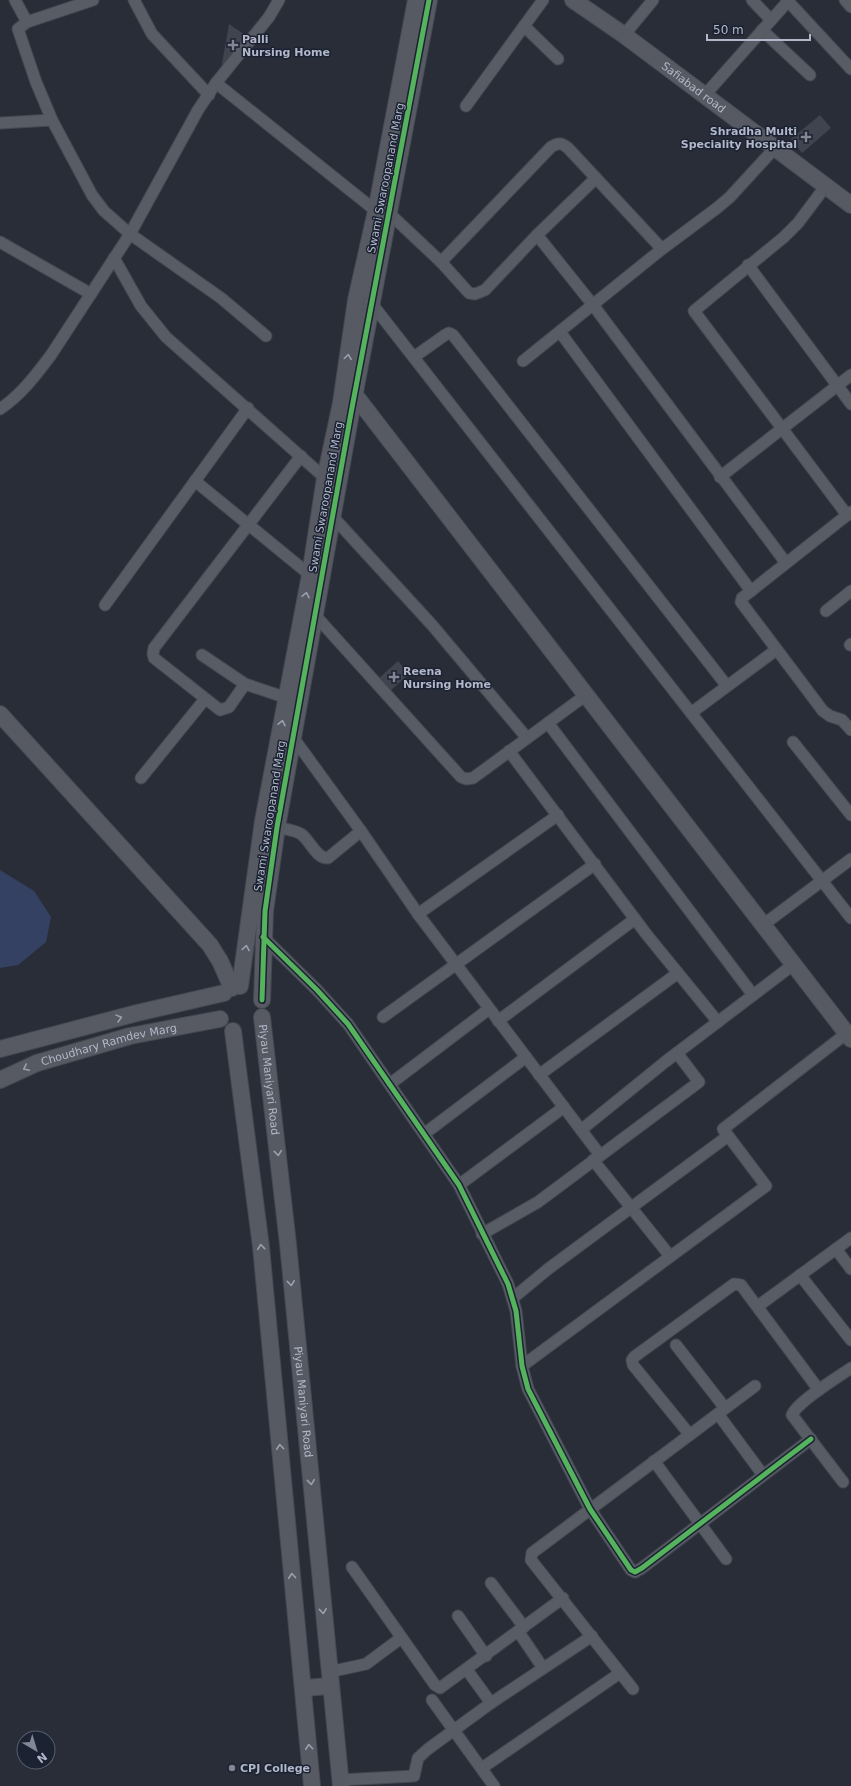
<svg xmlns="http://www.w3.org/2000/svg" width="851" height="1786" font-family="'DejaVu Sans',sans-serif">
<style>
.water{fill:#344162}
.building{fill:#40444e}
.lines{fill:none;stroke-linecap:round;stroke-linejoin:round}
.street-casing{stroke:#444851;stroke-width:13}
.secondary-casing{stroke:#444851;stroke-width:18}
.street{stroke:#585c65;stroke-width:11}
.secondary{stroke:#575a63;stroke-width:16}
.cycleway-casing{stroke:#1b2232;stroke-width:8}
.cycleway{stroke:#56b35d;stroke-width:5}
.oneway{stroke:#9ba0b0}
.poi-dot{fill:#828796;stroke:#1b2232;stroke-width:1.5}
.labels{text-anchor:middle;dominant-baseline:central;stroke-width:3;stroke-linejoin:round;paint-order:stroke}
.poi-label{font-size:11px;font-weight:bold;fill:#b2b8c9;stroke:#1b2232;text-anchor:start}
.street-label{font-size:11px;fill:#b2b8c9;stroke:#1b2232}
</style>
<rect width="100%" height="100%" fill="#282d38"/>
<polygon class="water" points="0,870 34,891 51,917 46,942 18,965 0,968"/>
<g class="building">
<polygon points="229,24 248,37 220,75"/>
<polygon points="820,115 831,128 802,153 791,139"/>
<polygon points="398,661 409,674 389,692 378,679"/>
</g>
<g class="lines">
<defs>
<g id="street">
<polyline points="15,0 27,22"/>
<polyline points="93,0 27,22 18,29 36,82 52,120 92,195 104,211 130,234 221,298 266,336"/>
<polyline points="134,0 152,34 209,95"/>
<polyline points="752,0 771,20"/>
<polyline points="787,0 851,69"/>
<polyline points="845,0 851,7"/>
<polyline points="524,26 558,59"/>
<polyline points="762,30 810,75"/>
<polyline points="624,35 653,0"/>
<polyline points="216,83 376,211"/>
<polyline points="704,96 789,0"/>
<polyline points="466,106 543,0"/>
<polyline points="0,123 52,120"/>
<polyline points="825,187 798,223 784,237 694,311 847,515"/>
<polyline points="390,214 441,262 469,293 475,294 485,290 537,235 596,178"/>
<polyline points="537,235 593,305 786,563"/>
<polyline points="0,242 91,294"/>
<polyline points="114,258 141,306 166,337 325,478"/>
<path d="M441,262L551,147C558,143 561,142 568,148L662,249"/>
<polyline points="748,265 851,404"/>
<polyline points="372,304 851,918"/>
<polyline points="560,332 751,591"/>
<polyline points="414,357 445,335 449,333 453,335 727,686"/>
<polyline points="523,361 662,249 717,208 730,197 774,149"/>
<path d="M0,409C21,395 36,375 51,355L130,234L198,110L216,83L269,17L279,0"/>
<polyline points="720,477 851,375"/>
<polyline points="195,481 310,575"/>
<polyline points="851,512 751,591 742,598 741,602 823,711 830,716 842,720 851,730"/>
<polyline points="333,517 432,625 527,738"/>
<polyline points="105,605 248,408"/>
<polyline points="826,611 851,591"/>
<polyline points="314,614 461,777 466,779 473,778 586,695"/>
<polyline points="850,645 851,644"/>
<polyline points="202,655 245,684 287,698"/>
<polyline points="245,684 229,707 220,710 154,658 153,654 154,648 301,456"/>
<polyline points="691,713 776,650"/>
<polyline points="548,723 753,995"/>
<polyline points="292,736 361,831 418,914 600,1155"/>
<polyline points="793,742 851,815"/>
<polyline points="509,751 647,935 718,1022"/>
<polyline points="141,778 205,699"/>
<path d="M277,827C284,829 294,830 301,834C310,840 316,859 328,858L361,831"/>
<polyline points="418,914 558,815"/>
<polyline points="763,925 851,859"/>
<polyline points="263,937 317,990 348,1024 459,1185 508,1284 516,1311 522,1366 528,1389 590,1509 631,1570 635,1572 642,1568 811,1439"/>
<polyline points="383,1017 595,864"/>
<polyline points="498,1021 635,919"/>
<polyline points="539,1075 678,973"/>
<polyline points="390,1084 489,1009"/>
<polyline points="581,1130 665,1062 794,964"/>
<polyline points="424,1134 526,1057"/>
<polyline points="593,1160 670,1256"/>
<polyline points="459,1185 564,1107"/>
<polyline points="482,1234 538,1202 699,1082 677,1053"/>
<polyline points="836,1249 851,1269"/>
<polyline points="800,1275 851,1340"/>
<polyline points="513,1298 548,1269 728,1136"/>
<polyline points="758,1306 851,1238"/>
<polyline points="676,1345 725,1408"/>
<polyline points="522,1366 766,1186 723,1129 847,1033"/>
<polyline points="718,1414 763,1475"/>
<polyline points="690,1435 633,1365 632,1360 634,1357 734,1284 741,1285 819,1390"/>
<polyline points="654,1461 726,1559"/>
<path d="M843,1482L792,1415C797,1402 838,1377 851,1368"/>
<polyline points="352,1567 435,1685 440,1688 563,1598"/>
<polyline points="491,1583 524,1627"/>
<polyline points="458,1616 486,1656"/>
<polyline points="518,1631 543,1668"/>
<polyline points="467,1670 491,1703"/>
<polyline points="329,1672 366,1664 401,1638"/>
<polyline points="633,1689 531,1560 532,1553 755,1386"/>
<polyline points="432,1700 494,1786"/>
<polyline points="482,1768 620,1673"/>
<polyline points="340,1780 414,1776 418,1758 428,1749 491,1703 592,1636"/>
</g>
<g id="secondary">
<path id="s1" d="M573,0L624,35L851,205"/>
<polyline points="351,390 851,1039"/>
<polyline points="0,714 210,945 220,961 232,988"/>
<polyline points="240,986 263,821 310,575 325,478 341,403 356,300 376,211 416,0"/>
<polyline points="262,1000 265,911 277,827 351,413 429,0"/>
<path id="s2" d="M262,1017L288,1244L341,1786"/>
<polyline points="233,1031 261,1247 312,1786"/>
<polyline points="0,1049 137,1013 224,993"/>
<path id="s3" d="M0,1080L37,1063L130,1036L220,1019"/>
<polyline points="303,1688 330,1686"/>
</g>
</defs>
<use href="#street" class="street-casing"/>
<use href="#secondary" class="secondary-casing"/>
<use href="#street" class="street"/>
<use href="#secondary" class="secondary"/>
<defs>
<g id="cycleway">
<polyline points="263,937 317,990 348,1024 459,1185 508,1284 516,1311 522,1366 528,1389 590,1509 631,1570 635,1572 642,1568 811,1439"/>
<polyline points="262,1000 265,911 277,827 351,413 429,0"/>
</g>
</defs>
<use href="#cycleway" class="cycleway-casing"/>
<use href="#cycleway" class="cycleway"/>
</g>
<defs><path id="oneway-chevron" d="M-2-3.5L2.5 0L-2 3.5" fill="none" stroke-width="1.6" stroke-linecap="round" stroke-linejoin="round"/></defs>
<g class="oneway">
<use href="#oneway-chevron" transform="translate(348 357) rotate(-82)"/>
<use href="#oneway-chevron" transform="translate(306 595) rotate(-78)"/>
<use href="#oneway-chevron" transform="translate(282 723) rotate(-78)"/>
<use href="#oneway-chevron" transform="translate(246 948) rotate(-81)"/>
<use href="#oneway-chevron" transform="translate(119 1018) rotate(-15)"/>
<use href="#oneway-chevron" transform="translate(26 1068) rotate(155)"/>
<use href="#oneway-chevron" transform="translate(278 1153) rotate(84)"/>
<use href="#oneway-chevron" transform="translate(261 1247) rotate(-96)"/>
<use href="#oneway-chevron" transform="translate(291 1283) rotate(84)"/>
<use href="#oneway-chevron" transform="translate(280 1447) rotate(-95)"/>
<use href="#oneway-chevron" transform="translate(311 1482) rotate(84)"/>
<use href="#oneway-chevron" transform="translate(292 1576) rotate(-95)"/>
<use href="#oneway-chevron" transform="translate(323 1611) rotate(84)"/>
<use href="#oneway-chevron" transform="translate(309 1747) rotate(-95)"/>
</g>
<g class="poi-dot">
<path d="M231 39h4v4h4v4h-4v4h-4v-4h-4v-4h4z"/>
<path d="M804 131h4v4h4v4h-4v4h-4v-4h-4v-4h4z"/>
<path d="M392 671h4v4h4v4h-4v4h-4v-4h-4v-4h4z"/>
<circle cx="232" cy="1768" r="4"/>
</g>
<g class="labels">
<g class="poi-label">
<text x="242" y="39">Palli<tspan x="242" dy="13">Nursing Home</tspan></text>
<text x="797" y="131" text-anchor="end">Shradha Multi<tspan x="797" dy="13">Speciality Hospital</tspan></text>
<text x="403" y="671">Reena<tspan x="403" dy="13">Nursing Home</tspan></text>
<text x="240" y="1768">CPJ College</text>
</g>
<g class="street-label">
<text stroke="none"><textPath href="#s1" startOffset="149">Safiabad road</textPath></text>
<text transform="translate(386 178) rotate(-79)">Swami Swaroopanand Marg</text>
<text transform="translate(326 497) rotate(-80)">Swami Swaroopanand Marg</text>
<text transform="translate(270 816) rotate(-81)">Swami Swaroopanand Marg</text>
<text stroke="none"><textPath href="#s3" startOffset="115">Choudhary Ramdev Marg</textPath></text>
<text stroke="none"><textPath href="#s2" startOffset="63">Piyau Maniyari Road</textPath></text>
<text stroke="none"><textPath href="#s2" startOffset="387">Piyau Maniyari Road</textPath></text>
</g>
</g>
<g transform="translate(36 1750) rotate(142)"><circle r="19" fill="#1b2232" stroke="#575e6e"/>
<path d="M0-3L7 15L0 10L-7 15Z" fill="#828796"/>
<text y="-6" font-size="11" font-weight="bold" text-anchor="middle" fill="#b2b8c9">N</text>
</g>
<path d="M707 34v6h103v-6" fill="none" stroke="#b2b8c9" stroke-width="2"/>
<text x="713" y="34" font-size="12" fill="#b2b8c9" stroke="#1b2232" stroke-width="3" paint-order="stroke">50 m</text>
</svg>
